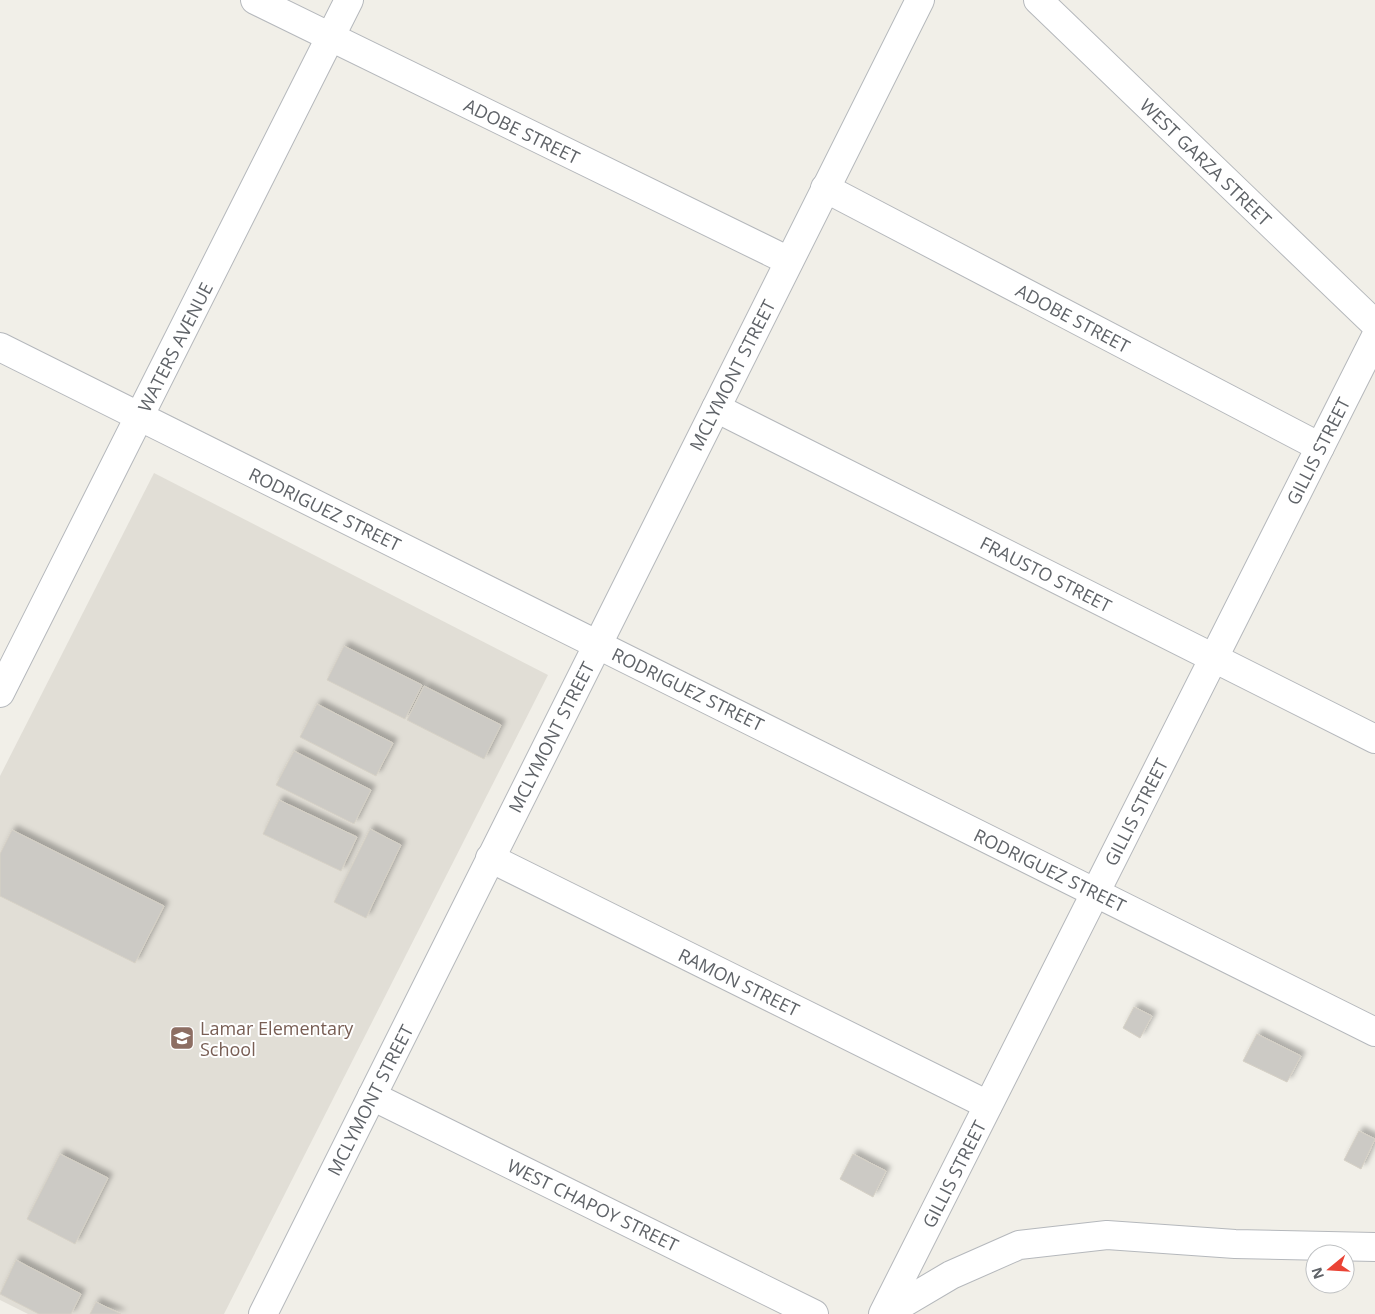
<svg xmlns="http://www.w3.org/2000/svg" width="1375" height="1314" font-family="'Open Sans',sans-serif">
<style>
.education{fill:#e1ded6}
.building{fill:#cccac5;stroke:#d6d1c6;filter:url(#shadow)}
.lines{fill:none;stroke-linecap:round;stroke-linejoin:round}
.minor-casing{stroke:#b5b8bc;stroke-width:30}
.minor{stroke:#fff;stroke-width:28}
.labels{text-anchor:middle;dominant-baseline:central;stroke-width:4;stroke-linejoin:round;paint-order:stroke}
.street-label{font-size:18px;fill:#5f6368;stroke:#fff}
.education-label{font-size:18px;fill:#785e54;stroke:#fff;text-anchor:start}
</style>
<defs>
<filter id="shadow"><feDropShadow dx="4.5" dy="-4.5" stdDeviation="2.5" flood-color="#0004"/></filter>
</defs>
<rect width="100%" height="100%" fill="#f1efe8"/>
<polygon class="education" points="154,473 548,675 224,1314 28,1314 0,1300 0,776"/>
<g class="building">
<polygon points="344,646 422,685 405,719 327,680"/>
<polygon points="424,686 501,725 484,759 407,720"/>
<polygon points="317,704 393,743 376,776 300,737"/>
<polygon points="294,751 371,790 354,824 276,785"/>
<polygon points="279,800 357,837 341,871 263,834"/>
<polygon points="370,829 401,845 366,918 334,902"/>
<polygon points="12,830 164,906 135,963 0,896 0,854"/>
<polygon points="1134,1007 1152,1016 1140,1038 1123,1028"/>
<polygon points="1257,1034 1301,1056 1287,1082 1243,1061"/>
<polygon points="1359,1131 1375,1139 1361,1169 1344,1160"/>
<polygon points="60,1154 108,1178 75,1244 27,1219"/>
<polygon points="853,1154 886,1171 873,1197 840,1179"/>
<polygon points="16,1260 81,1294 71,1314 39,1314 0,1294"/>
<polygon points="96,1302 121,1314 90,1314"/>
</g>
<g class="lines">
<defs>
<g id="minor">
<polyline points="255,0 789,261"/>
<polyline points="1038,0 1375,324"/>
<polyline points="825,188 1320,447"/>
<polyline points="0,347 1375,1032"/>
<polyline points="716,408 1375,739"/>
<polyline points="0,693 349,0"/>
<polyline points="490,858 988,1105"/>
<polyline points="372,1096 814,1314"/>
<polyline points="263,1314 920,0"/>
<polyline points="883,1314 1375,338"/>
<polyline points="885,1314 951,1275 1019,1245 1107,1235 1235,1244 1375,1247"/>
</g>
</defs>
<use href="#minor" class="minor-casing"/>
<use href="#minor" class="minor"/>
</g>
<defs>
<symbol id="school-square" viewBox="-11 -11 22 22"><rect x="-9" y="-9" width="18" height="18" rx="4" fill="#8d6e63" stroke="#fff"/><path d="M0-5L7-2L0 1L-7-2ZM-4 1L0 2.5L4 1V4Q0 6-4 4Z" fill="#fff"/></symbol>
</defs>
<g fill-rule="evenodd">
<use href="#school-square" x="168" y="1024" width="28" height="28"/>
</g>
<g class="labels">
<g class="street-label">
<text transform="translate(522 131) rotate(26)">ADOBE STREET</text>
<text transform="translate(1206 162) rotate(44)">WEST GARZA STREET</text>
<text transform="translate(1073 318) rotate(28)">ADOBE STREET</text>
<text transform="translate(175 347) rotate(-63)">WATERS AVENUE</text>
<text transform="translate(732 375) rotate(-63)">MCLYMONT STREET</text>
<text transform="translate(1318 451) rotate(-63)">GILLIS STREET</text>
<text transform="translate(325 509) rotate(26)">RODRIGUEZ STREET</text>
<text transform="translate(1046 574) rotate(27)">FRAUSTO STREET</text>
<text transform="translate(688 689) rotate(26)">RODRIGUEZ STREET</text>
<text transform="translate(551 737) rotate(-63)">MCLYMONT STREET</text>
<text transform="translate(1136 812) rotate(-63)">GILLIS STREET</text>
<text transform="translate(1050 870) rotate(26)">RODRIGUEZ STREET</text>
<text transform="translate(739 982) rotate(26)">RAMON STREET</text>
<text transform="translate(370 1100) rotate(-63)">MCLYMONT STREET</text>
<text transform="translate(954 1174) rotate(-63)">GILLIS STREET</text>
<text transform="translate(593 1205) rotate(26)">WEST CHAPOY STREET</text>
</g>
<g class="education-label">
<text x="200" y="1028">Lamar Elementary<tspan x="200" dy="21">School</tspan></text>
</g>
</g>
<g transform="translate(1330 1269) rotate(252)"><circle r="24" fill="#ffffff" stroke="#bfc1c3"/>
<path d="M0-4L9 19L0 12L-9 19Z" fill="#ea4335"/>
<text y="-8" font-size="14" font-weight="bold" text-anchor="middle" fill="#5f6368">N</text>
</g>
</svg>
